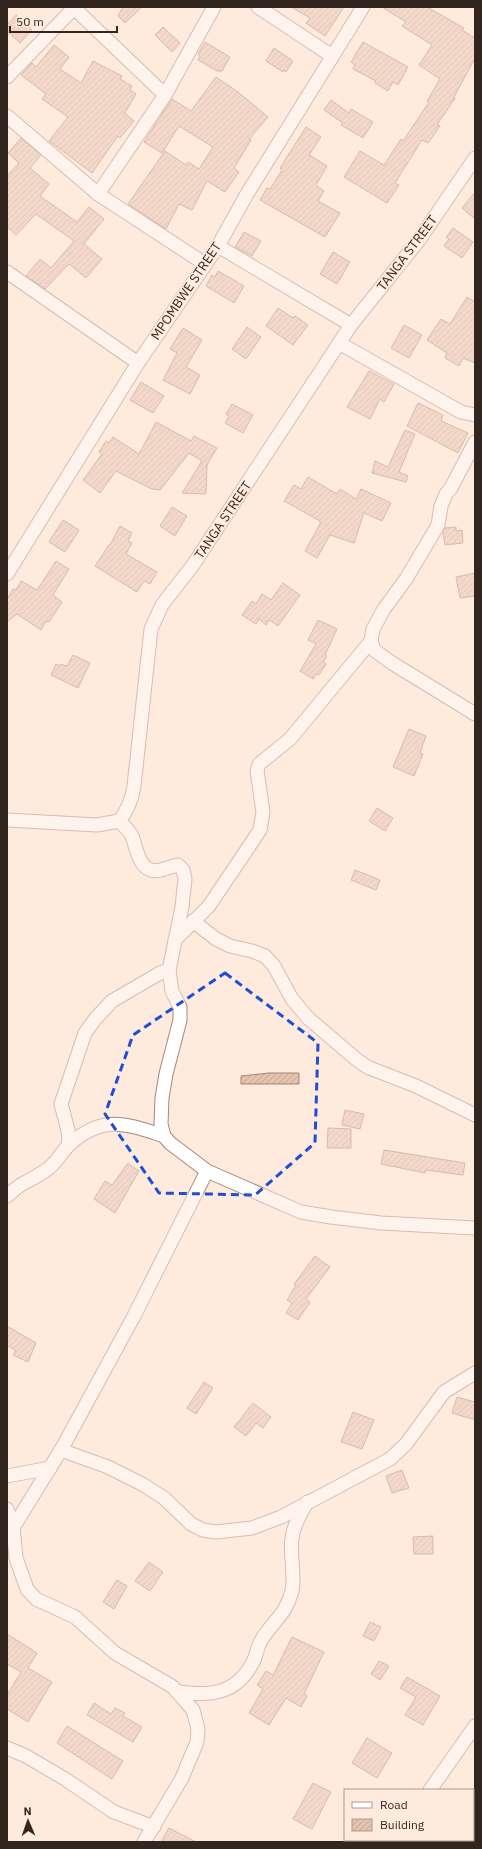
<svg xmlns="http://www.w3.org/2000/svg" width="482" height="1849" font-family="'IBM Plex Sans',sans-serif">
<style>
.building{fill:url(#building-hatch);stroke:#a48572}
.lines{fill:none;stroke-linecap:round;stroke-linejoin:round}
.minor-casing{stroke:#a78775;stroke-width:15}
.minor{stroke:#fff;stroke-width:13}
.marked{fill:none;stroke:#1d4ed8;stroke-width:3;stroke-dasharray:8 5;stroke-linejoin:round}
.labels{text-anchor:middle;dominant-baseline:central;stroke-width:3;stroke-linejoin:round;paint-order:stroke}
.street-label{font-size:13px;fill:#33261f;stroke:#ffeade}
</style>
<defs>
<pattern id="building-hatch" width="6" height="6" patternUnits="userSpaceOnUse"><rect width="6" height="6" fill="#e4c2ae"/><path d="M-1 1l2-2M0 6l6-6M5 7l2-2" fill="none" stroke="#c4a795"/></pattern>
</defs>
<rect width="100%" height="100%" fill="#ffeade"/>
<g class="building">
<polygon points="123,7 142,7 125,23 118,16"/>
<polygon points="291,7 344,7 325,36 306,23 310,18"/>
<polygon points="382,7 427,7 464,28 462,30 475,38 475,58 454,97 455,98 437,125 440,126 428,143 422,140 395,183 399,185 387,203 344,177 360,151 384,165 401,139 403,141 429,102 427,101 440,79 419,65 432,45 402,26 406,22"/>
<polygon points="16,15 32,30 20,43 7,31 7,25"/>
<polygon points="163,27 180,43 172,52 155,35"/>
<polygon points="205,42 230,57 222,71 217,71 198,60 200,56 198,54"/>
<polygon points="363,42 408,67 398,85 393,82 388,91 375,83 376,81 353,69 355,65 351,62"/>
<polygon points="54,45 69,57 60,69 81,83 93,61 122,76 120,79 132,86 130,90 136,94 125,113 134,121 120,138 118,136 92,173 49,141 68,117 42,99 46,94 21,75 32,63 36,67"/>
<polygon points="274,48 293,61 286,72 284,70 283,72 266,61"/>
<polygon points="216,77 238,92 268,117 249,139 251,140 234,168 239,172 225,192 207,181 192,210 179,204 166,229 128,204 165,151 186,165 188,162 199,169 213,147 179,126 162,153 144,142 172,99 191,111"/>
<polygon points="331,100 349,113 351,109 373,122 363,138 341,125 343,123 324,110"/>
<polygon points="306,127 321,137 309,155 327,166 316,185 324,191 318,201 340,213 325,237 260,200 267,188 270,189 282,170 280,168"/>
<polygon points="21,138 41,155 30,168 49,184 40,196 77,222 89,207 104,219 84,244 102,259 86,278 69,264 45,289 26,276 40,259 51,268 74,241 36,214 16,235 7,227 7,176 19,163 8,153"/>
<polygon points="475,192 475,219 462,208"/>
<polygon points="453,228 473,242 462,258 444,246 449,239 446,237"/>
<polygon points="244,232 261,241 252,256 235,247"/>
<polygon points="333,252 350,262 337,284 320,274"/>
<polygon points="218,271 244,286 234,303 206,286 212,275 215,277"/>
<polygon points="467,297 475,302 475,363 463,358 459,366 445,358 447,353 427,340 441,319 450,324"/>
<polygon points="278,308 293,318 295,316 308,325 293,345 266,326"/>
<polygon points="404,325 422,335 409,358 391,348"/>
<polygon points="247,327 261,337 246,359 232,349"/>
<polygon points="183,328 202,340 186,367 200,375 190,394 163,380 177,353 170,349"/>
<polygon points="369,371 394,384 384,402 380,399 370,419 347,407"/>
<polygon points="141,382 164,396 153,413 130,400"/>
<polygon points="418,403 443,415 441,421 468,433 458,453 407,426"/>
<polygon points="232,404 253,415 243,433 225,423 229,416 226,414"/>
<polygon points="156,422 191,441 194,436 217,448 207,465 206,494 182,493 202,461 189,453 160,490 152,489 116,471 100,493 83,480 102,454 99,452 106,441 109,443 113,437 139,454"/>
<polygon points="405,430 415,434 399,472 408,476 406,482 372,473 375,461 388,467"/>
<polygon points="308,477 337,494 340,489 356,499 361,489 391,503 382,521 364,513 354,543 330,535 317,558 305,551 320,524 320,521 284,501 294,485 301,489"/>
<polygon points="172,507 187,516 175,536 160,526"/>
<polygon points="63,520 79,530 65,552 49,542"/>
<polygon points="120,526 132,533 128,541 132,543 126,554 157,572 150,584 144,581 137,592 95,566 109,545 110,545"/>
<polygon points="456,527 456,531 462,530 463,543 445,545 443,532 445,528"/>
<polygon points="56,561 69,569 53,595 62,602 49,622 46,621 41,630 17,614 7,622 7,599 13,589 16,590 21,581 37,590"/>
<polygon points="475,573 475,596 460,598 456,577"/>
<polygon points="283,583 300,595 278,626 269,620 266,625 259,619 256,624 242,615 252,601 256,604 262,594 271,600"/>
<polygon points="318,620 337,629 325,655 327,656 323,662 326,664 319,675 316,674 313,679 300,671 316,644 308,640"/>
<polygon points="73,655 90,663 78,688 51,675 56,664 60,666 61,664 67,666"/>
<polygon points="409,729 426,736 420,753 423,754 414,776 393,767"/>
<polygon points="377,808 393,818 385,831 369,821"/>
<polygon points="355,870 380,880 376,890 351,880"/>
<polygon points="269,1073 299,1073 299,1084 241,1084 241,1076"/>
<polygon points="345,1110 364,1114 360,1129 342,1125"/>
<polygon points="328,1128 351,1129 351,1148 327,1148"/>
<polygon points="384,1150 465,1163 463,1175 426,1170 425,1173 381,1164"/>
<polygon points="128,1163 139,1171 115,1213 94,1199 105,1181 112,1185"/>
<polygon points="315,1256 330,1267 306,1299 310,1302 298,1320 286,1313 292,1303 287,1300 296,1285 294,1284"/>
<polygon points="7,1326 36,1343 28,1362 13,1355 16,1351 7,1345"/>
<polygon points="204,1382 213,1388 196,1414 187,1408"/>
<polygon points="457,1397 475,1402 475,1420 452,1413"/>
<polygon points="253,1403 271,1417 263,1428 256,1423 246,1436 234,1427"/>
<polygon points="353,1412 374,1420 362,1449 341,1442"/>
<polygon points="402,1470 409,1488 392,1493 386,1476"/>
<polygon points="433,1536 433,1554 414,1554 413,1537"/>
<polygon points="149,1562 163,1572 150,1591 135,1581"/>
<polygon points="117,1580 127,1586 114,1609 103,1602"/>
<polygon points="370,1622 381,1627 374,1641 363,1636"/>
<polygon points="7,1634 37,1653 28,1668 52,1682 28,1722 7,1709 7,1695 21,1672 7,1664"/>
<polygon points="292,1637 324,1652 304,1694 307,1696 301,1707 286,1698 269,1725 249,1713 263,1689 257,1685 266,1671 273,1675"/>
<polygon points="379,1661 389,1666 380,1680 371,1674"/>
<polygon points="407,1677 440,1696 423,1725 405,1715 416,1697 400,1688"/>
<polygon points="94,1703 111,1714 115,1708 125,1713 123,1716 142,1727 133,1742 87,1715"/>
<polygon points="67,1726 123,1761 112,1779 57,1743"/>
<polygon points="367,1738 392,1753 377,1778 352,1763"/>
<polygon points="313,1783 331,1792 312,1829 293,1819"/>
<polygon points="169,1828 196,1842 161,1842"/>
</g>
<g class="lines">
<defs>
<g id="minor">
<polyline points="73,7 165,95"/>
<polyline points="258,7 332,56"/>
<polyline points="7,77 74,8"/>
<polyline points="7,116 98,194 205,264"/>
<polyline points="98,194 165,95 214,7"/>
<polyline points="218,246 351,325"/>
<polyline points="7,272 138,363"/>
<polyline points="339,343 461,412 475,415"/>
<polyline points="475,442 451,488 446,494 441,506 438,525 406,579 384,609 373,629 371,641 374,650 392,663 475,714"/>
<polyline points="7,574 138,363 218,246 247,194 363,7"/>
<path d="M7,820L97,825L119,821C128,810 132,800 134,786L151,629L162,605L193,565L351,325L419,240L475,158"/>
<path d="M119,821C124,826 129,830 132,836C136,846 138,866 151,870C158,873 171,866 178,865L183,870L185,879L182,907L169,970L172,991L180,1007V1020L166,1074L162,1098L161,1124L164,1136L170,1143L207,1171L301,1212L331,1217L381,1223L475,1228"/>
<polyline points="193,921 216,939 230,946 252,951 265,956 274,966 292,999 308,1018 356,1059 367,1067 416,1086 475,1115"/>
<polyline points="175,940 209,906 260,830 263,812 257,771 259,764 290,739 371,641"/>
<polyline points="69,1144 68,1130 61,1104 85,1033 96,1018 112,1001 160,973 169,970"/>
<path d="M7,1196C13,1191 18,1186 24,1183C33,1178 42,1174 50,1167C58,1160 63,1150 70,1144C103,1114 127,1124 164,1136"/>
<polyline points="61,1450 108,1467 142,1484 164,1498 191,1524 203,1530 216,1532 252,1528 281,1517 390,1459 406,1444 444,1392 475,1373"/>
<polyline points="7,1476 50,1468"/>
<polyline points="7,1509 13,1527 16,1558 27,1589 36,1599 75,1617 115,1653 173,1687 193,1710 198,1729 197,1742 182,1778 144,1842"/>
<polyline points="11,1531 61,1450 134,1316 207,1171"/>
<path d="M177,1692C210,1696 236,1695 253,1662C257,1655 257,1646 262,1639C274,1620 285,1616 292,1591C296,1572 288,1552 293,1533C295,1522 302,1512 307,1502"/>
<polyline points="7,1748 26,1756 65,1779 114,1812 154,1827"/>
<polyline points="430,1790 475,1726"/>
<polyline points="397,1842 398,1840"/>
</g>
</defs>
<use href="#minor" class="minor-casing"/>
<use href="#minor" class="minor"/>
</g>
<path d="M0 0H482V1849H0ZM225,973L318,1043L315,1143L255,1195L159,1193L105,1114L133,1035Z" fill="#ffeade" fill-opacity=".55" fill-rule="evenodd"/>
<path class="marked" d="M225,973L318,1043L315,1143L255,1195L159,1193L105,1114L133,1035Z"/>
<g class="labels">
<g class="street-label">
<text transform="translate(407 253) rotate(-53)">TANGA STREET</text>
<text transform="translate(186 291) rotate(-56)">MPOMBWE STREET</text>
<text transform="translate(223 520) rotate(-56)">TANGA STREET</text>
</g>
</g>
<rect width="482" height="1849" fill="none" stroke="#33261f" stroke-width="16"/>
<rect x="344" y="1789" width="130" height="52" fill="#ffeade" stroke="#ad9c92"/>
<rect x="352" y="1802" width="20" height="6" fill="#ffffff" stroke="#ad9c92"/>
<text x="380" y="1809" font-size="12" fill="#33261f">Road</text>
<rect x="352" y="1819" width="20" height="12" fill="url(#building-hatch)" stroke="#ad9c92"/>
<text x="380" y="1829" font-size="12" fill="#33261f">Building</text>
<g transform="translate(28 1821) rotate(358)" stroke="#ffeade" stroke-width="3" paint-order="stroke">
<path d="M0-3L7 15L0 10L-7 15Z" fill="#33261f"/>
<text y="-6" font-size="11" font-weight="bold" text-anchor="middle" fill="#33261f">N</text>
</g>
<path d="M10 26v6h107v-6" fill="none" stroke="#33261f" stroke-width="2"/>
<text x="16" y="26" font-size="12" fill="#33261f" stroke="#ffeade" stroke-width="3" paint-order="stroke">50 m</text>
</svg>
